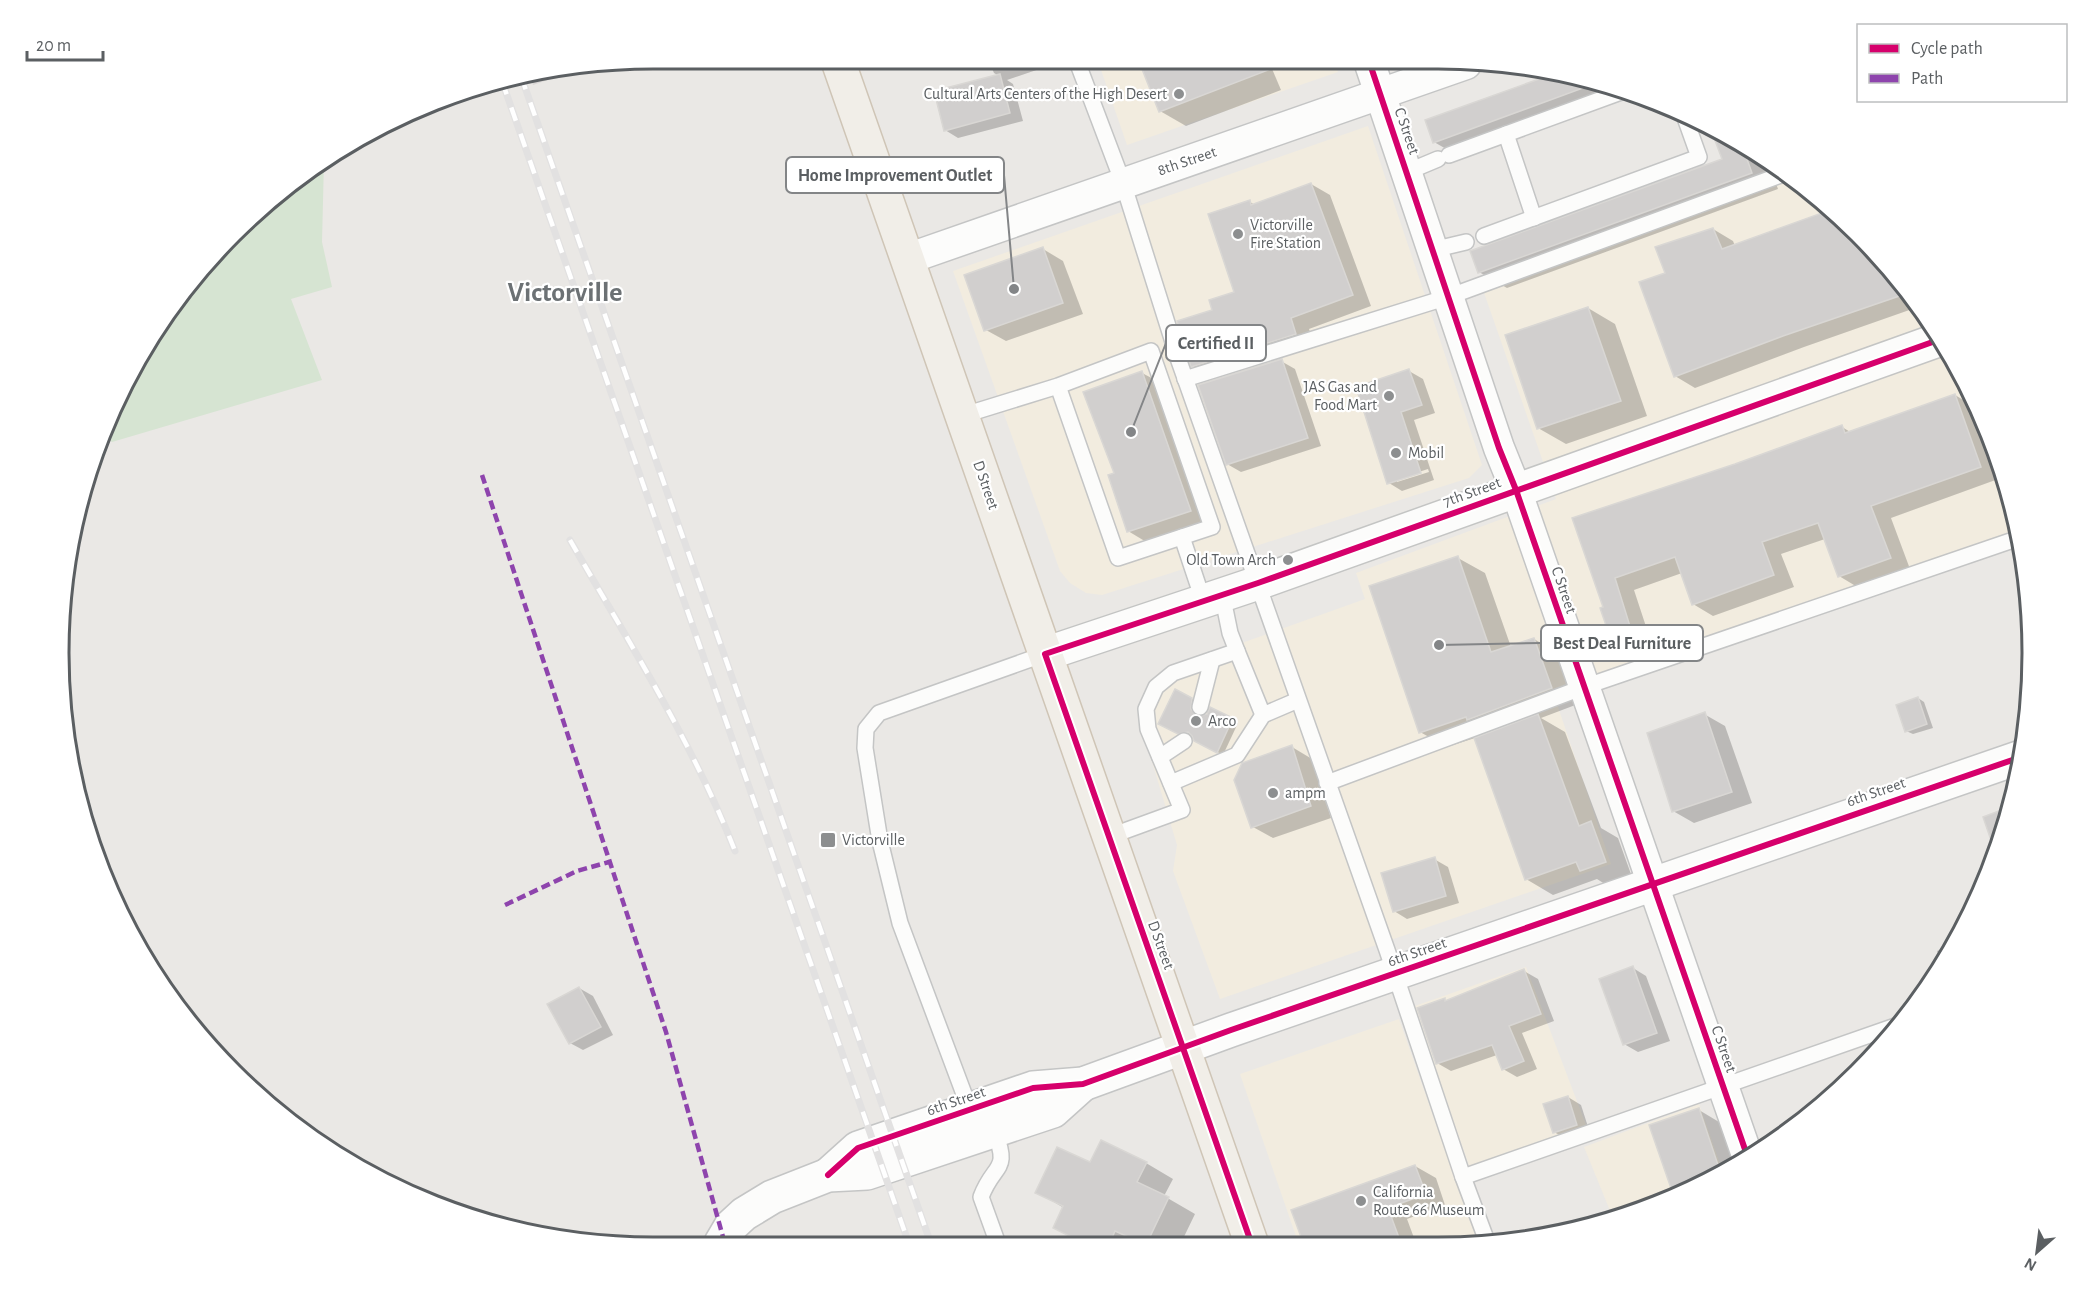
<svg xmlns="http://www.w3.org/2000/svg" width="2091" height="1306" font-family="'Alegreya Sans',sans-serif">
<style>
.commercial{fill:#f2ecdf}
.industrial{fill:#dad7d5}
.green{fill:#d6e4d2}
.shadow{fill:#0003;fill-rule:evenodd}
.building{fill:#d1cfce;stroke:#d9d7d4;stroke-width:1.5}
.lines{fill:none;stroke-linecap:round;stroke-linejoin:round}
.service-casing{stroke:#c4c5c5;stroke-width:18}
.minor-casing{stroke:#c4c5c5;stroke-width:33}
.tertiary-casing{stroke:#c4c5c5;stroke-width:36}
.secondary-casing{stroke:#c4c5c4;stroke-width:36}
.primary-casing{stroke:#cfc5b6;stroke-width:36}
.service{stroke:#fcfcfb;stroke-width:15}
.minor{stroke:#fcfcfb;stroke-width:30}
.tertiary{stroke:#fcfcfb;stroke-width:33}
.secondary{stroke:#fcfcfb;stroke-width:33}
.primary{stroke:#f1eee8;stroke-width:33}
.rail-casing{stroke:#e2e1e1;stroke-width:7}
.rail{stroke:#fff;stroke-width:4.5;stroke-dasharray:14;stroke-linecap:butt}
.quiet{stroke:#8e44ad;stroke-width:4.5;stroke-dasharray:9 4.5;stroke-linecap:butt}
.cycleway-casing{stroke:#fff;stroke-width:10}
.cycleway{stroke:#d6006c;stroke-width:6}
.poi-dot{fill:#8d8f90;stroke:#fff;stroke-width:2}
.labels{text-anchor:middle;dominant-baseline:central;stroke-width:4.5;stroke-linejoin:round;paint-order:stroke}
.poi-label{font-size:16px;fill:#5b5f62;stroke:#fff;text-anchor:start}
.street-label{font-size:16px;fill:#5b5f62;stroke:#fff}
.town-label{font-size:28px;font-weight:bold;fill:#6c7174;stroke:#fff}
.rim{fill:none;stroke:#5b5f62;stroke-width:3}
.leader{fill:none;stroke:#838587;stroke-width:2}
.callout-dot{fill:#838587;stroke:#fff;stroke-width:2}
.callout{fill:#fff;stroke:#838587;stroke-width:2}
.callout-label{font-size:18px;text-anchor:middle;font-weight:bold;fill:#5b5f62}
</style>
<rect width="100%" height="100%" fill="#eae8e5"/>
<g class="commercial">
<polygon points="1099,64 1335,64 1338,72 1127,145"/>
<polygon points="1368,126 1482,465 1469,478 1102,595 1086,593 1070,583 1060,571 953,271"/>
<polygon points="1789,175 1800,181 1885,261 1953,355 2001,462 2017,532 1553,692 1611,864 1220,999 1173,871 1177,845 1138,715 1158,673 1365,599 1356,573 1556,499 1482,287"/>
<polygon points="1526,967 1586,1125 1470,1168 1412,1007"/>
<polygon points="1399,1019 1479,1246 1299,1245 1240,1074"/>
<polygon points="1699,1104 1723,1173 1613,1218 1584,1147"/>
</g>
<polygon class="industrial" points="575,64 594,64 533,85 529,74"/>
<polygon class="green" points="324,161 322,242 332,287 291,299 322,380 112,442 103,436 159,322 232,233 291,181"/>
<g class="shadow">
<polygon points="580,64 607,64 590,69"/>
<polygon points="990,64 1054,64 1007,80 1013,84 1023,121 958,138 945,130 999,76 994,73"/>
<polygon points="1142,64 1270,64 1281,90 1186,126 1160,111"/>
<polygon points="1555,74 1633,95 1462,158 1434,142 1427,121"/>
<polygon points="1713,131 1769,164 1778,189 1507,288 1479,272 1724,160"/>
<polygon points="1311,184 1330,195 1371,306 1309,329 1315,345 1212,377 1193,366 1214,311 1236,293 1250,202 1255,205"/>
<polygon points="1831,211 1885,261 1918,307 1804,347 1695,388 1675,376 1667,274 1713,229 1733,241 1735,246"/>
<polygon points="1043,249 1063,261 1083,314 1006,341 986,330"/>
<polygon points="1588,308 1615,324 1647,416 1566,444 1538,428"/>
<polygon points="1281,361 1295,369 1321,446 1241,472 1227,464"/>
<path d="M1409,371L1423,379L1435,413L1414,420L1434,480L1402,491L1389,483L1372,433ZM1428,469L1429,472L1397,482V479Z"/>
<polygon points="1142,373 1163,384 1211,522 1148,543 1128,531 1115,474"/>
<polygon points="1955,395 1975,407 2001,478 1891,518 1910,569 1859,588 1839,576 1825,539 1781,554 1794,587 1713,616 1693,604 1682,573 1634,590 1658,663 1643,668 1623,656 1615,635 1610,633 1605,608 1574,519 1735,465 1842,427 1852,433"/>
<polygon points="1458,558 1485,573 1511,647 1534,639 1561,655 1578,704 1541,718 1565,732 1601,828 1618,838 1632,877 1608,886 1597,879 1553,895 1526,879 1475,738 1447,747 1420,732"/>
<polygon points="1918,698 1924,702 1933,728 1913,734 1906,731"/>
<polygon points="1192,699 1198,703 1196,714 1199,717 1232,720 1238,723 1223,755 1202,744 1194,735 1185,736 1166,727"/>
<polygon points="1704,714 1725,726 1752,803 1694,823 1673,811"/>
<polygon points="1292,747 1312,759 1331,818 1273,838 1253,827"/>
<polygon points="1434,859 1448,867 1459,903 1407,919 1394,911"/>
<polygon points="1954,944 1942,963 1937,951"/>
<polygon points="1633,968 1646,976 1670,1041 1638,1052 1624,1044"/>
<polygon points="1524,971 1538,979 1554,1021 1522,1033 1537,1069 1517,1077 1503,1069 1497,1055 1451,1071 1437,1063 1444,1000 1447,1002"/>
<polygon points="579,988 593,996 613,1035 583,1050 570,1043"/>
<polygon points="1568,1097 1581,1105 1590,1133 1568,1140 1554,1132"/>
<polygon points="1699,1110 1719,1122 1735,1168 1675,1193"/>
<polygon points="1146,1163 1173,1179 1164,1196 1195,1214 1180,1245 1086,1245 1055,1227 1064,1208 1037,1192 1090,1164"/>
<polygon points="1415,1166 1436,1178 1445,1205 1407,1219 1417,1246 1305,1245 1292,1211"/>
</g>
<g class="building">
<polygon points="1140,64 1281,64 1281,65 1159,112"/>
<polygon points="1000,74 1010,113 944,131 934,91"/>
<polygon points="1553,74 1594,84 1433,143 1425,120"/>
<polygon points="1711,130 1743,148 1752,173 1478,273 1470,251 1722,159"/>
<polygon points="1311,183 1353,295 1291,318 1296,334 1191,367 1177,321 1212,310 1209,300 1234,292 1208,214 1250,200 1251,205"/>
<polygon points="1830,210 1885,261 1908,293 1783,336 1674,377 1639,282 1665,273 1655,247 1713,228 1722,249"/>
<polygon points="1043,247 1063,303 984,331 964,275"/>
<polygon points="1588,307 1621,401 1537,429 1505,335"/>
<polygon points="1282,359 1308,438 1226,465 1198,385"/>
<polygon points="1409,369 1422,405 1401,412 1421,473 1387,484 1356,387"/>
<polygon points="1142,371 1191,511 1127,532 1108,475 1114,473 1083,392"/>
<polygon points="1955,394 1981,467 1871,506 1891,558 1838,577 1818,523 1762,542 1774,575 1692,605 1675,557 1615,578 1638,652 1622,657 1613,633 1609,634 1600,608 1603,607 1572,518 1735,464 1842,425 1845,433"/>
<polygon points="1458,556 1491,652 1534,638 1552,688 1467,720 1466,717 1419,733 1369,586"/>
<polygon points="1175,689 1192,698 1191,709 1197,716 1207,714 1210,707 1233,718 1217,753 1194,741 1192,736 1188,732 1178,734 1158,724"/>
<polygon points="1918,697 1927,724 1905,732 1896,705"/>
<polygon points="1705,712 1732,792 1672,812 1647,733"/>
<polygon points="1538,714 1579,826 1591,821 1606,862 1580,871 1576,862 1525,880 1474,738"/>
<polygon points="1292,745 1311,806 1251,828 1234,780 1242,763"/>
<polygon points="2012,806 2012,807 1995,852 1983,817"/>
<polygon points="1435,857 1446,896 1393,912 1381,873"/>
<polygon points="1633,966 1657,1033 1623,1045 1599,979"/>
<polygon points="1524,969 1541,1014 1509,1026 1524,1061 1502,1070 1492,1045 1436,1064 1417,1008 1445,998 1445,1001"/>
<polygon points="579,987 601,1027 569,1044 547,1004"/>
<polygon points="1568,1096 1577,1125 1553,1133 1543,1104"/>
<polygon points="1699,1108 1721,1174 1673,1194 1649,1125"/>
<polygon points="1101,1140 1147,1162 1137,1182 1169,1197 1146,1245 1115,1231 1109,1245 1087,1245 1053,1228 1063,1206 1035,1193 1057,1147 1090,1162"/>
<polygon points="1415,1165 1426,1194 1388,1208 1402,1246 1304,1245 1291,1210"/>
</g>
<g class="lines">
<defs>
<g id="service">
<polyline points="1078,64 1123,183 1179,361 1387,950 1463,1177 1488,1244"/>
<polyline points="1506,134 1534,218"/>
<polyline points="1449,155 1621,92"/>
<polyline points="1407,172 1438,159"/>
<polyline points="1484,236 1699,157 1684,115"/>
<polyline points="1432,250 1466,242"/>
<polyline points="1185,379 1448,297 1786,173"/>
<polyline points="961,416 1058,386 1151,351 1212,527 1118,558 1058,386"/>
<polyline points="1182,537 1203,600"/>
<polyline points="1237,651 1263,715"/>
<polyline points="1200,707 1212,660"/>
<polyline points="1160,757 1184,741"/>
<polyline points="1171,783 1237,755 1263,715 1298,700"/>
<polyline points="1327,783 1584,687 2019,538"/>
<polyline points="1108,837 1182,810 1148,729 1146,709 1156,687 1173,673 1237,651 1230,633 1222,594"/>
<polyline points="970,1110 900,923 880,841 865,748 866,729 879,713 1045,654"/>
<path d="M994,1130C1011,1173 994,1162 981,1197L998,1244"/>
<polyline points="1463,1177 1901,1024"/>
</g>
<g id="minor">
<polyline points="1370,64 1499,448 1516,490 1748,1158"/>
<polyline points="907,259 1466,64"/>
</g>
<g id="tertiary">
<polyline points="828,1175 858,1148 1033,1088 1083,1084 1231,1030 2021,757"/>
<polyline points="721,1243 731,1226 744,1214 772,1197 828,1175 867,1173 1053,1111 1083,1084"/>
</g>
<polyline id="secondary" points="1045,654 1258,583 1941,339"/>
<polyline id="primary" points="839,64 1252,1245"/>
</defs>
<use href="#service" class="service-casing"/>
<use href="#minor" class="minor-casing"/>
<use href="#tertiary" class="tertiary-casing"/>
<use href="#secondary" class="secondary-casing"/>
<use href="#primary" class="primary-casing"/>
<use href="#service" class="service"/>
<use href="#minor" class="minor"/>
<use href="#tertiary" class="tertiary"/>
<use href="#secondary" class="secondary"/>
<use href="#primary" class="primary"/>
<defs>
<g id="rail">
<polyline points="521,76 931,1244"/>
<polyline points="502,81 909,1244"/>
<path d="M570,540C628,641 692,741 735,851"/>
</g>
</defs>
<use href="#rail" class="rail-casing"/>
<use href="#rail" class="rail"/>
<g class="quiet">
<polyline points="482,475 666,1032 723,1237"/>
<polyline points="505,905 577,871 609,862"/>
</g>
<defs>
<g id="cycleway">
<polyline points="1370,64 1499,448 1516,490 1748,1158"/>
<polyline points="828,1175 858,1148 1033,1088 1083,1084 1231,1030 2021,757"/>
<polyline points="1252,1245 1045,654 1258,583 1941,339"/>
</g>
</defs>
<use href="#cycleway" class="cycleway-casing"/>
<use href="#cycleway" class="cycleway"/>
</g>
<g class="poi-dot">
<circle cx="1179" cy="94" r="6"/>
<circle cx="1238" cy="234" r="6"/>
<circle cx="1389" cy="396" r="6"/>
<circle cx="1396" cy="453" r="6"/>
<circle cx="1288" cy="560" r="6"/>
<circle cx="1196" cy="721" r="6"/>
<circle cx="1273" cy="793" r="6"/>
<rect x="820" y="832" width="16" height="16" rx="3"/>
<circle cx="1361" cy="1201" r="6"/>
</g>
<g class="labels">
<g class="poi-label">
<text x="1167" y="94" text-anchor="end">Cultural Arts Centers of the High Desert</text>
<text x="1250" y="225">Victorville<tspan x="1250" dy="18">Fire Station</tspan></text>
<text x="1377" y="387" text-anchor="end">JAS Gas and<tspan x="1377" dy="18">Food Mart</tspan></text>
<text x="1408" y="453">Mobil</text>
<text x="1276" y="560" text-anchor="end">Old Town Arch</text>
<text x="1208" y="721">Arco</text>
<text x="1285" y="793">ampm</text>
<text x="842" y="840">Victorville</text>
<text x="1373" y="1192">California<tspan x="1373" dy="18">Route 66 Museum</tspan></text>
</g>
<g class="street-label">
<text transform="translate(1407 131) rotate(71)">C Street</text>
<text transform="translate(1187 161) rotate(-19)">8th Street</text>
<text transform="translate(986 485) rotate(71)">D Street</text>
<text transform="translate(1472 492) rotate(-20)">7th Street</text>
<text transform="translate(1564 590) rotate(71)">C Street</text>
<text transform="translate(1876 792) rotate(-19)">6th Street</text>
<text transform="translate(1161 945) rotate(70)">D Street</text>
<text transform="translate(1417 952) rotate(-19)">6th Street</text>
<text transform="translate(1724 1049) rotate(71)">C Street</text>
<text transform="translate(956 1101) rotate(-19)">6th Street</text>
</g>
<g class="town-label">
<text x="565" y="293">Victorville</text>
</g>
</g>
<path d="M0 0H2091V1306H0ZM653 69H1438A584 584 0 0 1 2022 653V653A584 584 0 0 1 1438 1237H653A584 584 0 0 1 69 653V653A584 584 0 0 1 653 69Z" fill="#fff" fill-rule="evenodd"/>
<path class="rim" d="M653 69H1438A584 584 0 0 1 2022 653V653A584 584 0 0 1 1438 1237H653A584 584 0 0 1 69 653V653A584 584 0 0 1 653 69Z"/>
<path class="leader" d="M1014 289L1004 175M1131 432L1166 343M1439 645L1541 643"/>
<g class="callout-dot">
<circle cx="1014" cy="289" r="6"/>
<circle cx="1131" cy="432" r="6"/>
<circle cx="1439" cy="645" r="6"/>
</g>
<g class="callout">
<rect x="786" y="157" width="218" height="36" rx="6"/>
<rect x="1166" y="325" width="100" height="36" rx="6"/>
<rect x="1541" y="625" width="162" height="36" rx="6"/>
</g>
<g class="callout-label">
<text x="895" y="181">Home Improvement Outlet</text>
<text x="1216" y="349">Certified II</text>
<text x="1622" y="649">Best Deal Furniture</text>
</g>
<rect x="1857" y="24" width="210" height="78" fill="#ffffff" stroke="#bdbfc0" stroke-width="1.5"/>
<rect x="1869" y="44" width="30" height="9" fill="#d6006c" stroke="#bdbfc0" stroke-width="1.5"/>
<text x="1911" y="54" font-size="18" fill="#5b5f62">Cycle path</text>
<rect x="1869" y="74" width="30" height="9" fill="#8e44ad" stroke="#bdbfc0" stroke-width="1.5"/>
<text x="1911" y="84" font-size="18" fill="#5b5f62">Path</text>
<g transform="translate(2037 1252) rotate(208)" stroke="#ffffff" stroke-width="4.5" paint-order="stroke">
<path d="M0-4.5L10 22L0 15L-10 22Z" fill="#5b5f62"/>
<text y="-9" font-size="16" font-weight="bold" text-anchor="middle" fill="#5b5f62">N</text>
</g>
<path d="M27 51v9h76v-9" fill="none" stroke="#5b5f62" stroke-width="3"/>
<text x="36" y="51" font-size="18" fill="#5b5f62" stroke="#ffffff" stroke-width="4.5" paint-order="stroke">20 m</text>
</svg>
